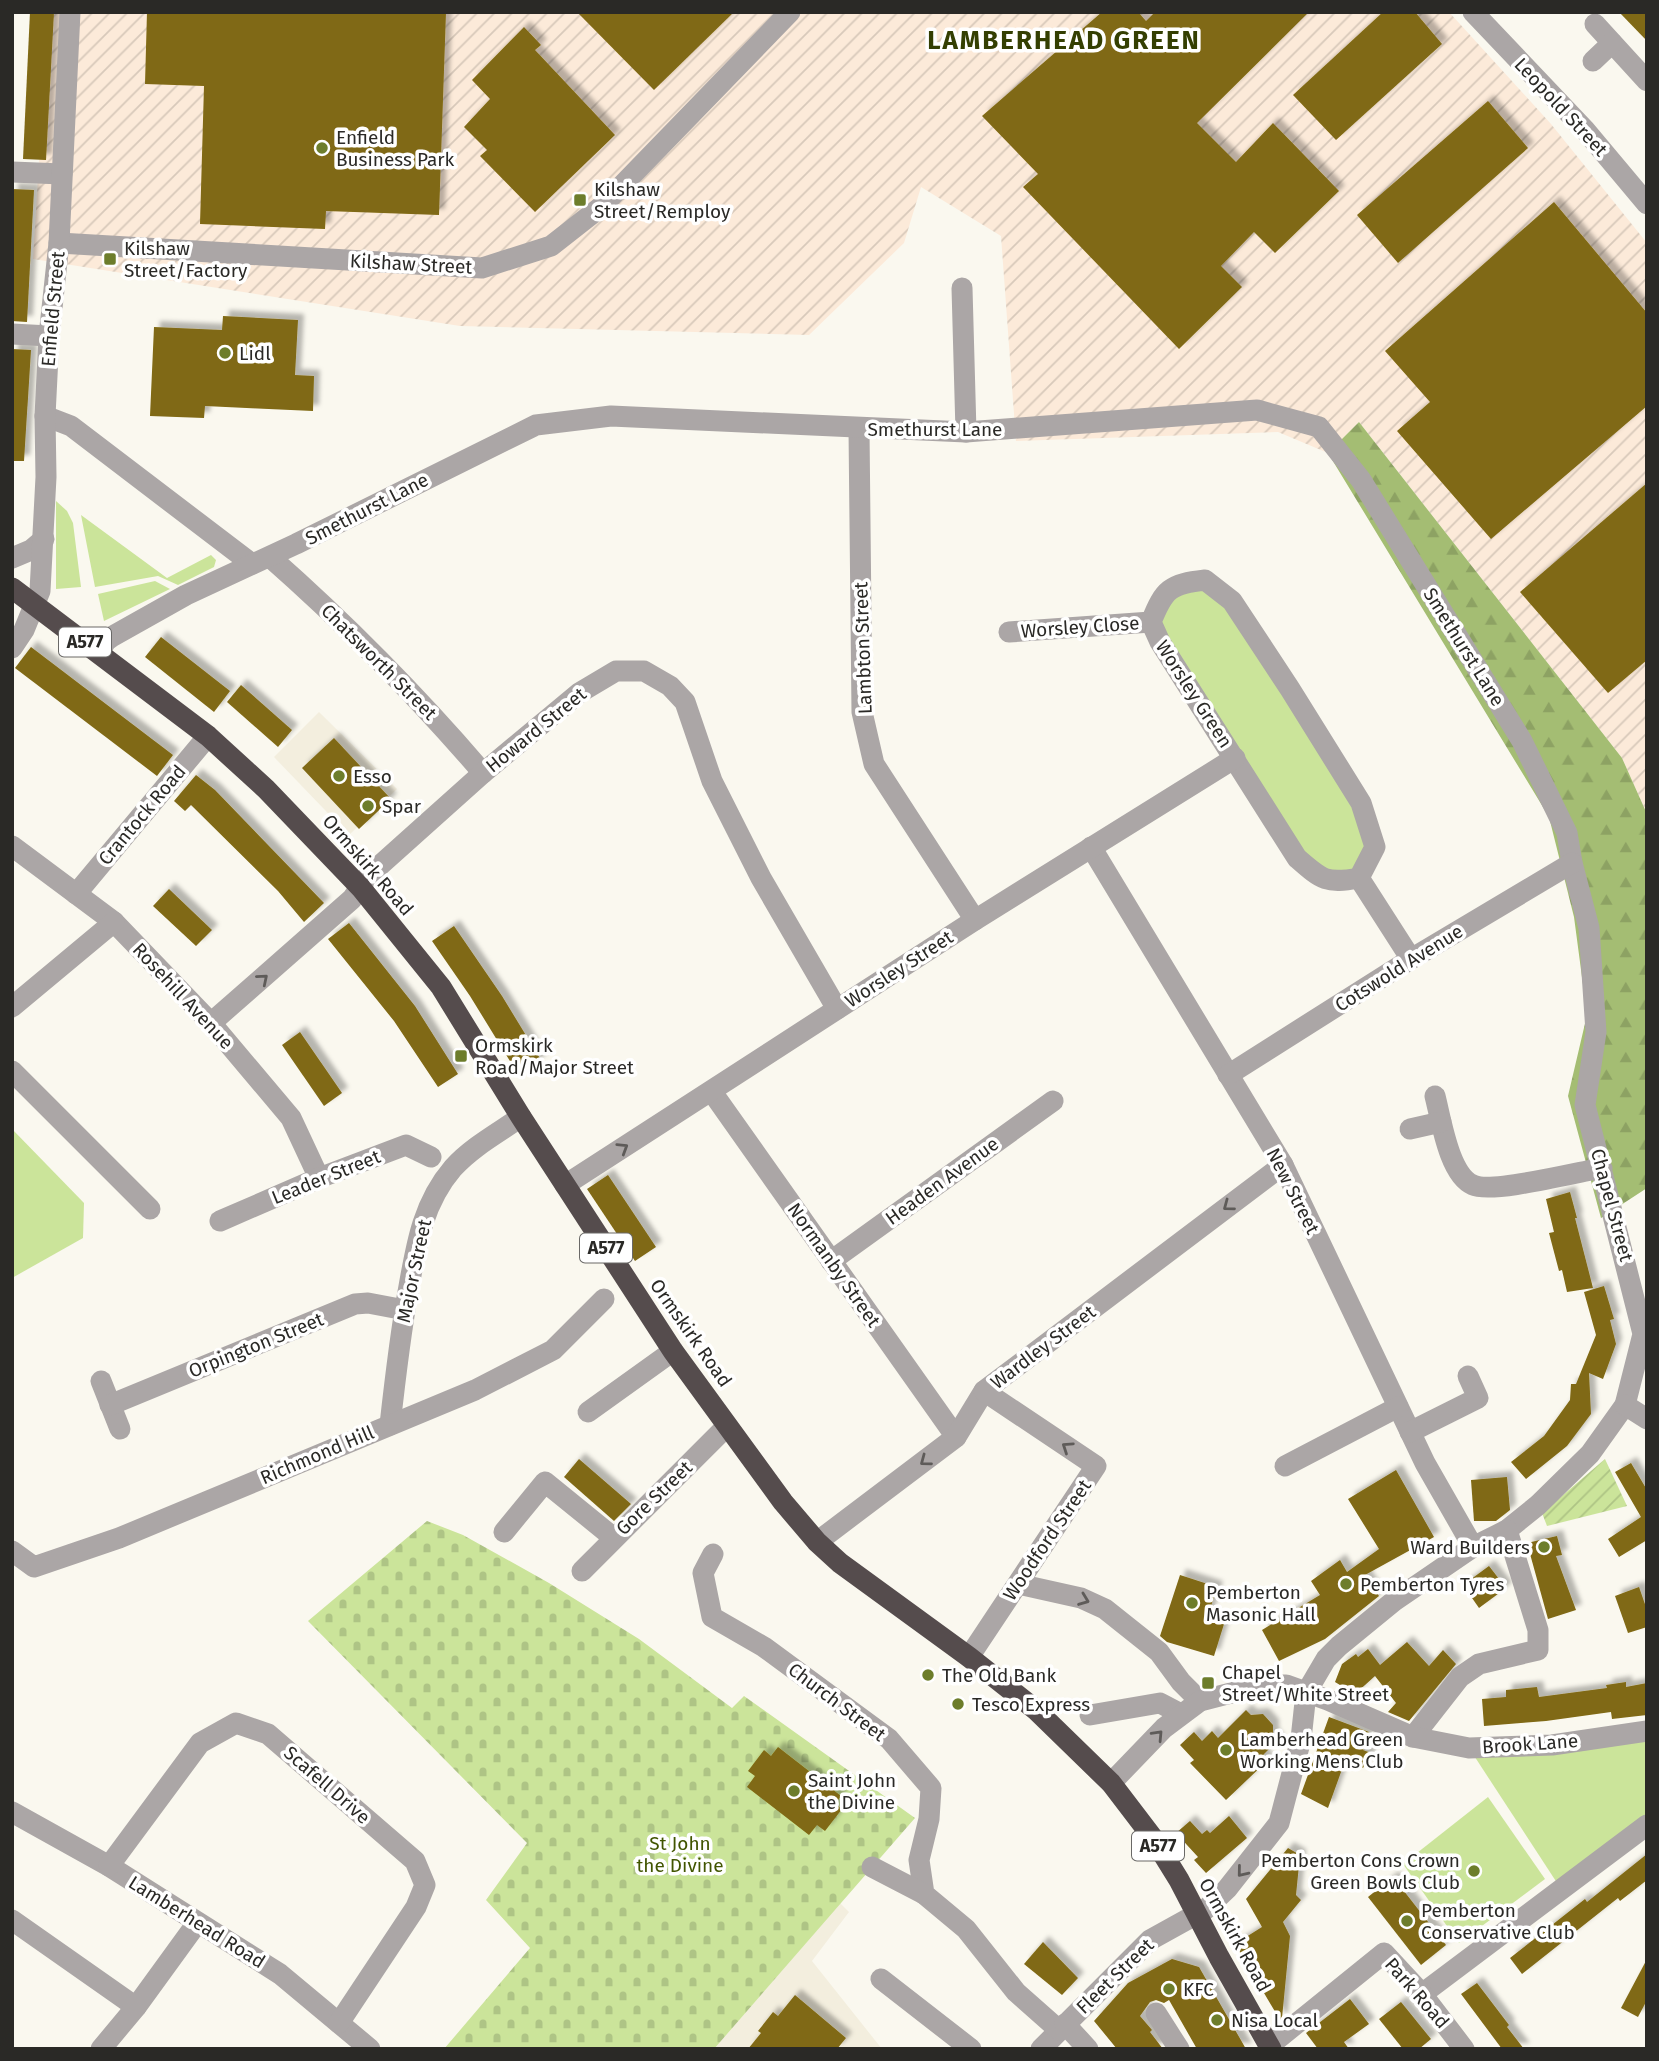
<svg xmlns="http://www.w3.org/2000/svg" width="1659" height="2061" font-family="'Fira Sans',sans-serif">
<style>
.built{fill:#f3eede}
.industrial{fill:url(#industrial-furrows)}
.grass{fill:#cbe49a}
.forest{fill:url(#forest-firs)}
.cemetery{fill:url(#cemetery-stones)}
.garden{fill:url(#garden-furrows)}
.building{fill:#806913;filter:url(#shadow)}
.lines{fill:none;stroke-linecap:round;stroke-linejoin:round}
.minor{stroke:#aba6a6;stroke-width:21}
.highway{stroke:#554c4d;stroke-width:21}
.oneway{stroke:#5e5b59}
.poi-dot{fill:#6d7d2b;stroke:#fff;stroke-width:2.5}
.labels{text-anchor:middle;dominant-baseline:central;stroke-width:7;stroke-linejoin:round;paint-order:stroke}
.shield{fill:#fff;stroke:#6a6967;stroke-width:2}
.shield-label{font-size:18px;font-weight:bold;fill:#2a2926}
.street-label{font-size:19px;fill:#2a2926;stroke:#fff}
.poi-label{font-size:19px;fill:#2a2926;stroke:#fff;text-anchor:start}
.park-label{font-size:19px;fill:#415500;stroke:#fff}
.district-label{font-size:26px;font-weight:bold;letter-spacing:2px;fill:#343f02;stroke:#fff}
</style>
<defs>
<pattern id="industrial-furrows" width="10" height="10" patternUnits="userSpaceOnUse" patternTransform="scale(1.75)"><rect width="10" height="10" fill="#fcead9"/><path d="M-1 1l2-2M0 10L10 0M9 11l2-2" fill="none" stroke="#d8c9ba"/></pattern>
<pattern id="forest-firs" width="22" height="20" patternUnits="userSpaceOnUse" patternTransform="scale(1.75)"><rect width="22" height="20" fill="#a4bd73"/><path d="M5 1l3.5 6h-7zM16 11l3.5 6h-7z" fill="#8da263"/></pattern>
<pattern id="cemetery-stones" width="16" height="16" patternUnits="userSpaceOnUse" patternTransform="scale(1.75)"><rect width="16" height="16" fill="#cbe49a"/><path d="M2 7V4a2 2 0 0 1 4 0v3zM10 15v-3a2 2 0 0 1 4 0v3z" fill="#aec485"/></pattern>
<pattern id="garden-furrows" width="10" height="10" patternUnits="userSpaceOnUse" patternTransform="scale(1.75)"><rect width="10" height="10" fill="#cbe49a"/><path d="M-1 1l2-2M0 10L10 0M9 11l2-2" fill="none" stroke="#aec485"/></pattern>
<filter id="shadow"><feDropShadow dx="6" dy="-6" stdDeviation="2" flood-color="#0004"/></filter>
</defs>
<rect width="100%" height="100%" fill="#faf8ef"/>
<g class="built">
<polygon points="319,712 397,789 349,835 274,757"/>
<polygon points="840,1903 849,1912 812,1961 882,2049 714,2049"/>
</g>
<polygon class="industrial" points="48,12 1449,12 1551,124 1647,243 1647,814 1622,758 1359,422 1328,453 1278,432 1016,441 1001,236 921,187 904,243 809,335 460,326 33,259"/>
<g class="grass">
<polygon points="56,501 67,511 73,523 81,587 56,589"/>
<polygon points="81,515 167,578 211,555 216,560 214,567 178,585 158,576 95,587"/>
<polygon points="1205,580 1232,601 1375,847 1359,878 1317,876 1160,642 1158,602"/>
<polygon points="155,581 170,589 104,621 98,594"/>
<polygon points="12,1129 84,1203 83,1238 12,1278"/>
<polygon points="1647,1730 1647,1825 1561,1889 1469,1748"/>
<polygon points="1488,1797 1545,1879 1459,1943 1403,1864"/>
</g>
<polygon class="forest" points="1359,422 1622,758 1647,814 1647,1188 1601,1218 1568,1096 1587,1015 1574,917 1549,817 1328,453"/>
<polygon class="cemetery" points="427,1521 463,1535 549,1583 639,1639 732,1708 744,1696 915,1818 714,2049 444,2049 530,1948 486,1900 527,1843 308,1621"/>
<polygon class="garden" points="1605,1459 1627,1506 1547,1526 1542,1513"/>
<g class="building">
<polygon points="30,12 54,12 46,160 23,159"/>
<polygon points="147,12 446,12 439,215 326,211 325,229 200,224 204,86 145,84"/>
<polygon points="577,12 734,12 654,90"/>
<polygon points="1102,12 1138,12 1146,21 1155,12 1309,12 1197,123 1236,162 1273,123 1339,191 1275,253 1254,232 1221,266 1242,287 1179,349 1023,187 1038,174 982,116"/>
<polygon points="1383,12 1415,12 1442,44 1336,140 1293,95"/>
<polygon points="1619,12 1647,12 1647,41"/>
<polygon points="524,27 541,45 535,50 615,135 535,212 480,156 487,150 464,127 490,99 472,80"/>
<polygon points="1488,101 1528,148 1398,263 1357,215"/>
<polygon points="12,189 34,190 27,322 12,321"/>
<polygon points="1554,202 1647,313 1647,406 1491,539 1397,431 1430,402 1385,351"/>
<polygon points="223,316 298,320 295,375 314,376 313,411 205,406 204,418 150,416 154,327 222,330"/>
<polygon points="12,349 31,350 24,461 12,461"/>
<polygon points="1647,483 1647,660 1608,693 1520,592"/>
<polygon points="161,637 230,691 214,712 145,657"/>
<polygon points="31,647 173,755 157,776 15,668"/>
<polygon points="241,685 292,730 278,747 227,702"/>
<polygon points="334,738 391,799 359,829 302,768"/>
<polygon points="196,775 215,790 324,903 304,922 278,891 191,805 185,811 174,801"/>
<polygon points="169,889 212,930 196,946 153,906"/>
<polygon points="349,923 415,1006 458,1074 438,1087 394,1021 328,939"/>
<polygon points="454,926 502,996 541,1060 518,1074 470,996 432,941"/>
<polygon points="300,1032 342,1093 324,1106 282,1045"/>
<polygon points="608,1175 656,1247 635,1261 587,1189"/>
<polygon points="1570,1192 1577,1218 1575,1218 1593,1288 1567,1292 1562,1270 1559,1271 1549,1233 1554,1232 1546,1199"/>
<polygon points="1604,1286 1614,1319 1610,1320 1616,1344 1603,1379 1589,1373 1591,1414 1567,1446 1526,1479 1511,1462 1544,1436 1570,1400 1571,1384 1576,1384 1596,1335 1584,1292"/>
<polygon points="579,1459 631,1504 614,1521 564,1477"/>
<polygon points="1631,1463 1647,1490 1647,1540 1619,1557 1608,1539 1641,1517 1615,1472"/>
<polygon points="1396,1470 1434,1537 1365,1575 1379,1596 1325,1639 1279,1661 1262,1630 1320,1595 1311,1581 1340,1560 1347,1572 1379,1549 1348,1499"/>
<polygon points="1507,1477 1510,1510 1496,1521 1474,1521 1471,1480"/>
<polygon points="1557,1536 1562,1555 1556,1556 1576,1610 1548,1619 1527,1543"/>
<polygon points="1489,1566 1506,1588 1479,1608 1463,1585"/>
<polygon points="1180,1575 1217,1587 1207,1619 1224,1624 1214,1656 1167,1642 1160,1636"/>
<polygon points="1639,1587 1647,1610 1647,1627 1628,1633 1615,1596"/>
<polygon points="1407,1642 1429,1666 1443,1650 1456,1664 1409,1721 1388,1712 1396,1703 1375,1676 1355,1694 1335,1682 1342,1664 1356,1654 1358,1657 1368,1649 1380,1665"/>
<polygon points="1626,1682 1626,1687 1647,1683 1647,1715 1612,1719 1611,1712 1546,1721 1484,1726 1482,1699 1506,1697 1506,1690 1537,1687 1539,1697 1607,1688 1606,1685"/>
<polygon points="1246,1710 1251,1715 1263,1714 1273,1725 1273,1734 1278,1740 1263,1755 1268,1760 1226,1800 1190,1763 1194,1760 1180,1745 1194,1732 1202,1741 1212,1731 1218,1738"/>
<polygon points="1329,1717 1369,1732 1363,1750 1371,1753 1363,1768 1345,1761 1328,1808 1301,1794"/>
<polygon points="778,1747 841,1796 835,1804 842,1809 825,1831 817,1825 809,1835 747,1787 755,1776 748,1771 764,1750 771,1756"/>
<polygon points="1229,1816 1247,1838 1206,1873 1194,1860 1198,1857 1176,1833 1190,1821 1202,1834 1207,1830 1210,1833"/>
<polygon points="1288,1848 1300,1855 1296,1895 1301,1900 1283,1922 1290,1936 1282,2018 1280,2020 1235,1944 1262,1927 1246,1899"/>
<polygon points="1647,1854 1647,1880 1620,1901 1618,1898 1522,1974 1510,1958 1585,1899 1587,1902"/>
<polygon points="1393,1877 1446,1945 1421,1965 1368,1897"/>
<polygon points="1043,1942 1078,1978 1062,1995 1024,1964"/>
<polygon points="1172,1959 1199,1967 1246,2049 1197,2049 1169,2000 1164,2003 1156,2000 1150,2002 1140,2016 1152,2030 1150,2032 1163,2049 1117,2049 1094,2021 1128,1983"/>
<polygon points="1647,1959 1647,2000 1638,2017 1621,2008"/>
<polygon points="1477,1983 1509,2025 1507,2027 1524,2049 1502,2049 1461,1994"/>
<polygon points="795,1995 846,2038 837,2049 748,2049 761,2033 758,2031 773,2012 778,2016"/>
<polygon points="1350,1999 1369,2024 1344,2042 1349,2049 1318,2049 1306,2033"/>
<polygon points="1401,2002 1431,2039 1419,2049 1403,2049 1379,2019"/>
</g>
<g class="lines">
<g class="minor">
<polyline points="1473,12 1585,130 1647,204"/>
<polyline points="1595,24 1647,81"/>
<polyline points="1593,61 1612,43"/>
<polyline points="12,172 62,174"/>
<polyline points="59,243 482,268 551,246 602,206 790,12"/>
<polyline points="962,288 966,432"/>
<polyline points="12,334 49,336"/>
<polyline points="45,416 71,426 252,564"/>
<polyline points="859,429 862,712 874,764 975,920"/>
<path d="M270,557C346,624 417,696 483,773"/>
<polyline points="12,558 31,550 44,539"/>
<polyline points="1009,632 1151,622"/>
<polyline points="12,648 24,630 40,591 46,477 45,416 49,336 59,243 70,12"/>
<polyline points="99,652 106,641 113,636 186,595 296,544 536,425 611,416 966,432 1257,410 1319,427 1361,480 1522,741 1567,833 1572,863 1589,928 1596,1032 1585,1105 1643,1334 1625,1405 1590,1454 1538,1505 1507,1530 1473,1547 1394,1601 1339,1646 1326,1659 1306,1693 1301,1739 1279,1823 1227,1889 1206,1909 1150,1940 1041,2049"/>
<polyline points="12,846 114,922 211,1023 291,1118 319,1178"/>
<polyline points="1091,847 1283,1165 1425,1463 1473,1547"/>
<path d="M1359,878C1326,884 1322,880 1297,858L1160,642L1151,622C1164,589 1170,584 1205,580L1232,601L1290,689L1361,803L1375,847L1359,878L1411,959"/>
<polyline points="76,894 208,736"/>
<polyline points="12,1007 114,922"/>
<polyline points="211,1023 352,899 368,876 483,773 579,693 616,671 644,671 670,686 685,702 712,781 761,878 837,1009"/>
<polyline points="12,1071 150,1209"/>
<polyline points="1228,1075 1411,959 1572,863"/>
<polyline points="712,1092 956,1437"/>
<path d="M1435,1096C1441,1119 1449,1175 1473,1185C1492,1194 1577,1172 1602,1168"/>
<polyline points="1410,1129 1441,1122"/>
<polyline points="565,1185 975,920 1235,758"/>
<polyline points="220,1221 319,1178 406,1145 431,1157"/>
<polyline points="831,1261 1053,1101"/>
<polyline points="101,1381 120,1429"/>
<polyline points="110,1405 355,1304 368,1303 405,1310"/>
<polyline points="1625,1405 1647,1419"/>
<polyline points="588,1412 673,1351"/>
<path d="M390,1425C395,1380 400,1336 408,1292C416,1247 422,1204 453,1168C472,1147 498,1133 521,1117"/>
<polyline points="1410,1432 1478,1398 1468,1376"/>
<polyline points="1285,1466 1398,1407"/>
<polyline points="504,1532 545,1482 614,1538"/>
<polyline points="817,1542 956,1437 984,1391 1283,1165"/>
<polyline points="12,1551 34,1567 119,1538 475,1390 553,1350 604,1299"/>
<polyline points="713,1554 703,1573 712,1617 764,1647 889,1739 931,1788 929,1819 919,1860 924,1894 966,1929 1016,1992 1059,2030"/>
<polyline points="582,1571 727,1426"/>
<polyline points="1018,1584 1081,1598 1105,1609 1159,1652 1181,1682 1200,1701"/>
<polyline points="969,1657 1096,1466 984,1391"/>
<polyline points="1090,1715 1160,1703 1181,1714"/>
<polyline points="1413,1737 1460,1677 1479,1664 1538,1650 1538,1630 1507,1530"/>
<polyline points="1111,1783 1164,1728 1200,1701 1262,1685 1286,1685 1328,1700 1413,1737 1469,1748 1552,1745 1647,1731"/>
<polyline points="12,1812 109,1866 280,1974 370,2049"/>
<polyline points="109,1866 200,1743 236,1723 268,1734 415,1861 425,1885 416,1907 339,2023"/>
<polyline points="872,1867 924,1894"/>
<polyline points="12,1920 136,2007"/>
<polyline points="881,1979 971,2049"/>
<polyline points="1422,1994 1647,1825"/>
<polyline points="1156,2013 1179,2049"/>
<polyline points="1065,2024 1088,2049"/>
<polyline points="1270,2045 1384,1953 1422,1994 1464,2049"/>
<polyline points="101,2049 136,2007 197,1923"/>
</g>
<polyline class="highway" points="12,588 208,736 266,789 361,888 441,987 521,1117 673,1351 783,1502 817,1542 840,1563 969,1657 1036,1710 1111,1783 1153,1838 1179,1880 1219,1957 1271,2049"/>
</g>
<defs><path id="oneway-chevron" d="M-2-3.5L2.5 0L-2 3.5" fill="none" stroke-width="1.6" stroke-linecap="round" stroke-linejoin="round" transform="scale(1.75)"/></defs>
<g class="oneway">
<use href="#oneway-chevron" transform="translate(263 979) rotate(-40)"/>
<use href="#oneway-chevron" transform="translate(623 1148) rotate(-32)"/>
<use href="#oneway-chevron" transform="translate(1228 1206) rotate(143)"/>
<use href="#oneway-chevron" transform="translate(1067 1447) rotate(-146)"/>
<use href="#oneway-chevron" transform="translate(925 1461) rotate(143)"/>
<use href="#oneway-chevron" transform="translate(1084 1600) rotate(21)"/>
<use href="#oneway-chevron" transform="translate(1158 1735) rotate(-47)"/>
<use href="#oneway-chevron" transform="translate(1242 1872) rotate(129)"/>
</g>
<g class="poi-dot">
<circle cx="322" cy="148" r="7"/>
<rect x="573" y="193" width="14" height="14" rx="3.5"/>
<rect x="103" y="252" width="14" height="14" rx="3.5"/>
<circle cx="225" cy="353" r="7"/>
<circle cx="339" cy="776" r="7"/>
<circle cx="368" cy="806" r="7"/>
<rect x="454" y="1049" width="14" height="14" rx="3.5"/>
<circle cx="1544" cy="1547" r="7"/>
<circle cx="1346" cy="1584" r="7"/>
<circle cx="1192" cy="1603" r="7"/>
<circle cx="928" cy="1675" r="7"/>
<rect x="1201" y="1676" width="14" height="14" rx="3.5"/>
<circle cx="958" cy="1704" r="7"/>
<circle cx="1226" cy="1750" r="7"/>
<circle cx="794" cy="1791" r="7"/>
<circle cx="1474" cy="1871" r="7"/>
<circle cx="1407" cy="1921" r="7"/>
<circle cx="1169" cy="1989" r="7"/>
<circle cx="1217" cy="2020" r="7"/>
</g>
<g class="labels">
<g class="shield">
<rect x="59" y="627.5" width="52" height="29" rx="5"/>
<rect x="580" y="1233.5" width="52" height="29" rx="5"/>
<rect x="1132" y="1831.5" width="52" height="29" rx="5"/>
</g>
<g class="shield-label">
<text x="85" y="642">A577</text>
<text x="606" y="1248">A577</text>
<text x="1158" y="1846">A577</text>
</g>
<g class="street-label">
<text transform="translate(1561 107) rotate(47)">Leopold Street</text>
<text transform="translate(411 264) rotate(3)">Kilshaw Street</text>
<text transform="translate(53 309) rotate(-85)">Enfield Street</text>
<text x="935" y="429">Smethurst Lane</text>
<text transform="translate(367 509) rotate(-27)">Smethurst Lane</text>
<text transform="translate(1080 627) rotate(-4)">Worsley Close</text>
<text transform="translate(1464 647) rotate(58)">Smethurst Lane</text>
<text transform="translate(863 648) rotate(-92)">Lambton Street</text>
<text transform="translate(379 662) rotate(45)">Chatsworth Street</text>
<text transform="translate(1194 694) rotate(57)">Worsley Green</text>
<text transform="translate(536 730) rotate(-39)">Howard Street</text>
<text transform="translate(142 815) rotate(-50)">Crantock Road</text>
<text transform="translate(368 865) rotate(49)">Ormskirk Road</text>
<text transform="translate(1399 968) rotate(-32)">Cotswold Avenue</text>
<text transform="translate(899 969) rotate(-33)">Worsley Street</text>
<text transform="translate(183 996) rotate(47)">Rosehill Avenue</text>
<text transform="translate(326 1177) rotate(-22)">Leader Street</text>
<text transform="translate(942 1181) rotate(-36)">Headen Avenue</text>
<text transform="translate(1293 1191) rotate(63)">New Street</text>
<text transform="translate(1612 1205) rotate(75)">Chapel Street</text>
<text transform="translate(834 1265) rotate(55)">Normanby Street</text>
<text transform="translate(414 1271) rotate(-78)">Major Street</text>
<text transform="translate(691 1333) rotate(55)">Ormskirk Road</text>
<text transform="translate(256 1345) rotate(-22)">Orpington Street</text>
<text transform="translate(1043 1347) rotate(-37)">Wardley Street</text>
<text transform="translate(317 1455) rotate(-23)">Richmond Hill</text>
<text transform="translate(654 1498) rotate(-44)">Gore Street</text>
<text transform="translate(1047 1540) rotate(-56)">Woodford Street</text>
<text transform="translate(837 1702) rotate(37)">Church Street</text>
<text transform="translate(1530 1744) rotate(-4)">Brook Lane</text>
<text transform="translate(327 1785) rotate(41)">Scafell Drive</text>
<text transform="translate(197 1922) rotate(32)">Lamberhead Road</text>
<text transform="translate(1235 1935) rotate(61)">Ormskirk Road</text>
<text transform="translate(1115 1976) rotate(-44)">Fleet Street</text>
<text transform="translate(1417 1993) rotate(49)">Park Road</text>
</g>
<g class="poi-label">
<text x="336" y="137">Enfield<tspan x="336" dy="22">Business Park</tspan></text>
<text x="594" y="189">Kilshaw<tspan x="594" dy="22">Street/Remploy</tspan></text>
<text x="124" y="248">Kilshaw<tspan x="124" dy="22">Street/Factory</tspan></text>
<text x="239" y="353">Lidl</text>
<text x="353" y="776">Esso</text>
<text x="382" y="806">Spar</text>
<text x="475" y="1045">Ormskirk<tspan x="475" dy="22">Road/Major Street</tspan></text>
<text x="1530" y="1547" text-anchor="end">Ward Builders</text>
<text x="1360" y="1584">Pemberton Tyres</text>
<text x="1206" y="1592">Pemberton<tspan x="1206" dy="22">Masonic Hall</tspan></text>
<text x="1222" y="1672">Chapel<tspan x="1222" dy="22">Street/White Street</tspan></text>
<text x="942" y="1675">The Old Bank</text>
<text x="972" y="1704">Tesco Express</text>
<text x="1240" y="1739">Lamberhead Green<tspan x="1240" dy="22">Working Mens Club</tspan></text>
<text x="808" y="1780">Saint John<tspan x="808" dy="22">the Divine</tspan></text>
<text x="1460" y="1860" text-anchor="end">Pemberton Cons Crown<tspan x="1460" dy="22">Green Bowls Club</tspan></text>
<text x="1421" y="1910">Pemberton<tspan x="1421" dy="22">Conservative Club</tspan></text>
<text x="1183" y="1989">KFC</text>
<text x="1231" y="2020">Nisa Local</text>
</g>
<g class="park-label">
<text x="680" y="1843">St John<tspan x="680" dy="22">the Divine</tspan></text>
</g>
<g class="district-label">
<text x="1064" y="40">LAMBERHEAD GREEN</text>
</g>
</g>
<rect width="1659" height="2061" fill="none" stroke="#2a2926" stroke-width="28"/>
</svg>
